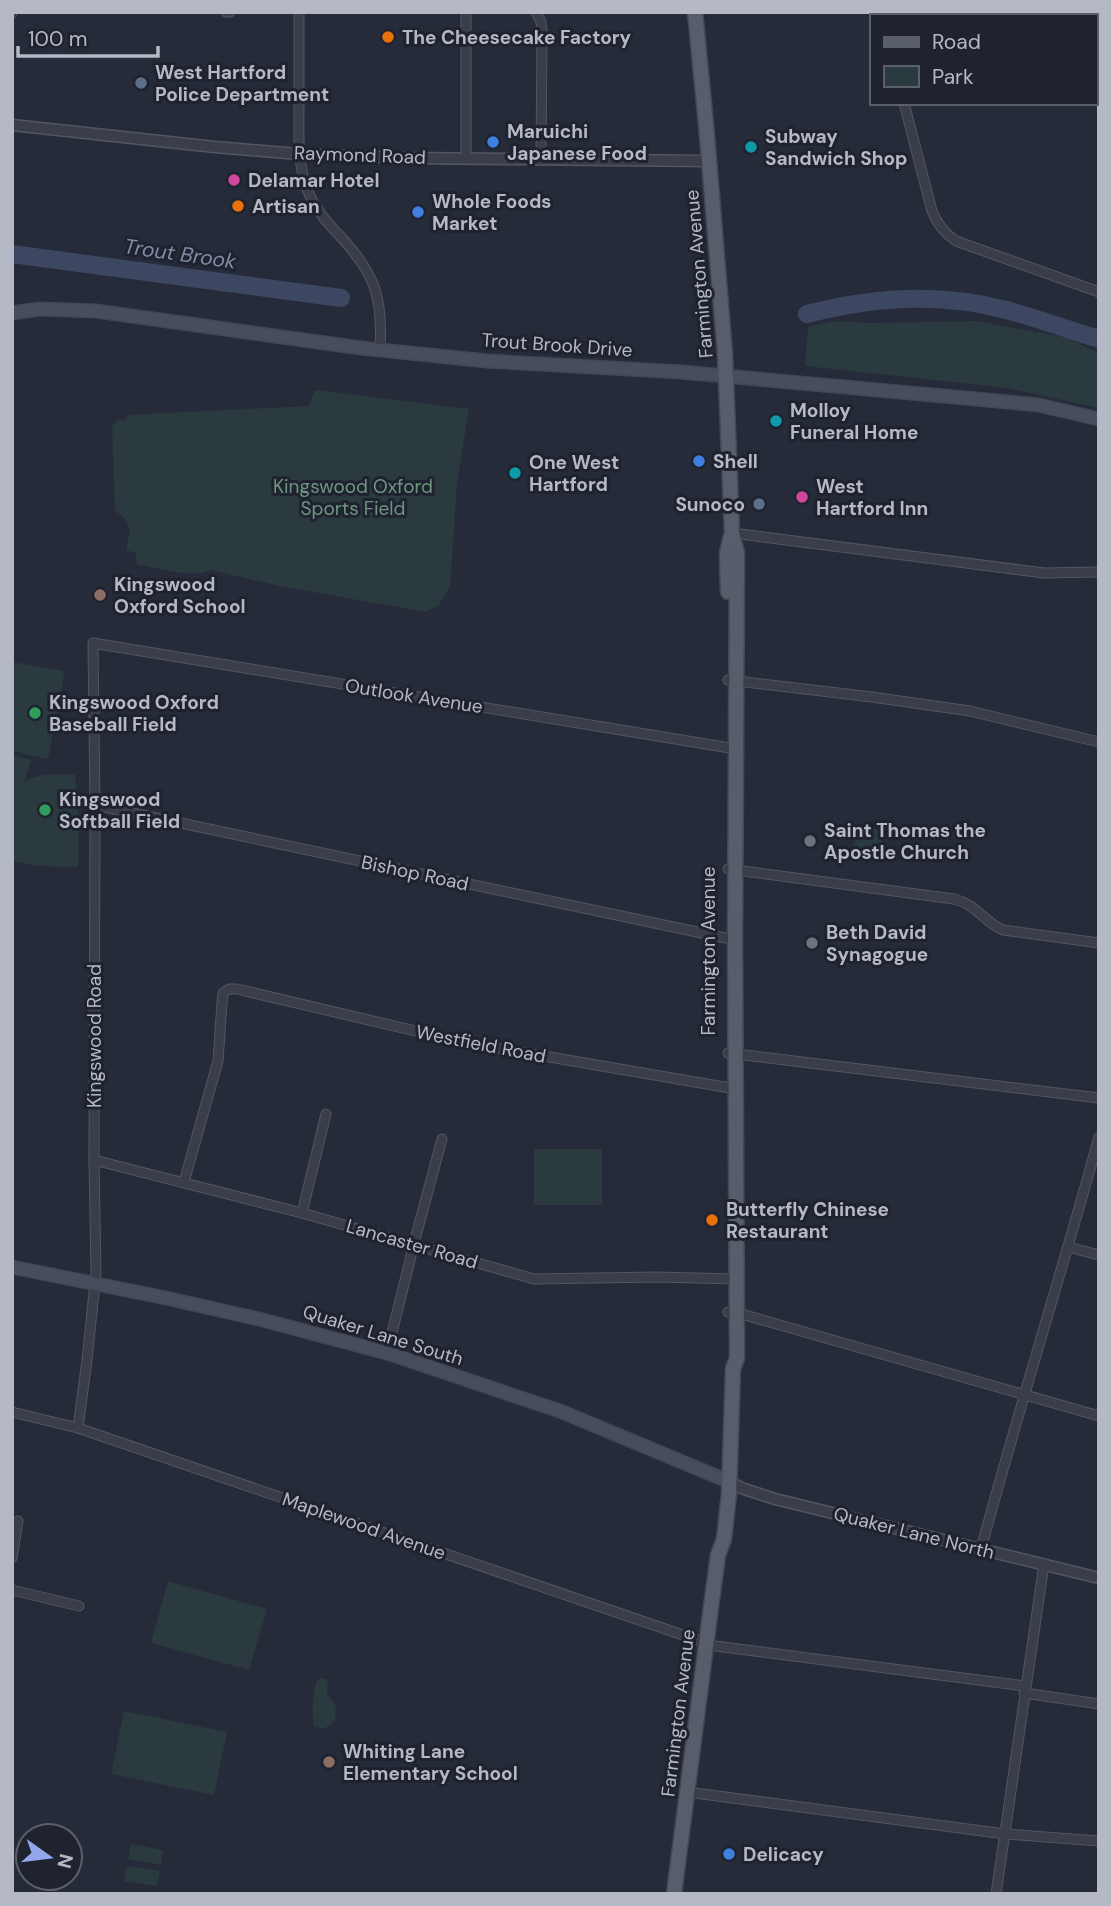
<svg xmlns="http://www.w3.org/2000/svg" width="1111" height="1906" font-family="'DM Sans',sans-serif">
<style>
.green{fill:#2b3a3f}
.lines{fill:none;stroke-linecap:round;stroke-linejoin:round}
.river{stroke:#3d4761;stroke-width:18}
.minor-casing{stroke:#525663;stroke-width:11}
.tertiary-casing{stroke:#525663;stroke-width:13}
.secondary-casing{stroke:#434754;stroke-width:15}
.primary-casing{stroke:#434754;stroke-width:17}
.minor{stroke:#3a3e4b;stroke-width:9}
.tertiary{stroke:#3a3e4b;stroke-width:10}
.secondary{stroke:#484d5d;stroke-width:12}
.primary{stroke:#585d6b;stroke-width:14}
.food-dot{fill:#e8710a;stroke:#1f2330;stroke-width:2.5}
.service-dot{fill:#5c6f8a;stroke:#1f2330;stroke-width:2.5}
.shop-dot{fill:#3f7fe0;stroke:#1f2330;stroke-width:2.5}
.culture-dot{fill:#0f9aa8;stroke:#1f2330;stroke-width:2.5}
.hotel-dot{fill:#d1479c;stroke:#1f2330;stroke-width:2.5}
.education-dot{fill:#8d6e63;stroke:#1f2330;stroke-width:2.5}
.leisure-dot{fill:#2e9e5b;stroke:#1f2330;stroke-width:2.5}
.worship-dot{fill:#6b7280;stroke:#1f2330;stroke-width:2.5}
.labels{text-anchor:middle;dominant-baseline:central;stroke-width:6;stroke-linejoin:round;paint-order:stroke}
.poi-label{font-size:19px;font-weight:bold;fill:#b5b9c6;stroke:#1f2330;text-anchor:start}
.street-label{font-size:19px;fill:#b5b9c6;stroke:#1f2330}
.park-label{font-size:19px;fill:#6f957e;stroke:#1f2330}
.water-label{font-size:21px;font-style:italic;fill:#808caa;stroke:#1f2330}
</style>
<rect width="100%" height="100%" fill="#262b3a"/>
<g class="green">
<polygon points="833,321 871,323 976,321 1064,337 1099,353 1099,408 1007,388 805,366 808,327"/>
<path d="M315,390L469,409L457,483L450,587L438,606L425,612L280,586L211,570C193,579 157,568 137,564L136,553L126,550C130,530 134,524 115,511L112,426L118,420L126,421L127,415L309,406Z"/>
<polygon points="12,662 63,671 64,675 48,759 28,755 12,750"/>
<path d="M12,755L31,760L24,782C38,772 59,775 75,774L79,825L78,867L39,866L12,861Z"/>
<polygon points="856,827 883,830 879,862 852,858"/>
<rect x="534" y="1149" width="68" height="56"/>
<polygon points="168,1581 267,1609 249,1670 151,1643"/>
<path d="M322,1678L328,1680L327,1694L336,1706L335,1721L324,1729L314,1726C312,1712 312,1693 317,1680Z"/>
<polygon points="124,1711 227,1732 214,1795 111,1774"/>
<polygon points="131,1844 163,1850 161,1865 128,1859"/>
<polygon points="127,1866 160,1871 157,1886 124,1881"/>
</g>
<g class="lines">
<g class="river">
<polyline points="12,254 341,298"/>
<path d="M807,314C872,297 940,292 1006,310C1037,318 1068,330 1099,339"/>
</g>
<defs>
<g id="minor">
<polyline points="226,12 230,12"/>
<path d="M299,12C299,43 299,73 299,104C299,133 297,162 307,189C314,208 327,223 341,237C376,275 383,299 380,350"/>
<polyline points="536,12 541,22 542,31 541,160"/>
<polyline points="12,13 12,12"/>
<polyline points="907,16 907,12"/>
<path d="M904,103L932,211C937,224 944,233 956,241L1099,292"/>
<polyline points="466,157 466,12"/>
<polyline points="732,533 1044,573 1099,572"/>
<polyline points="728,680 872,697 970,711 1099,742"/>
<polyline points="95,805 735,940"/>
<path d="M728,869L954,899C976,904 983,921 1003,930L1099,943"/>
<polyline points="728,1053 1099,1098"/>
<polyline points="94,1160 302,1213 534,1279 656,1277 736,1279"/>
<polyline points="184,1182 218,1061 222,1003 223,993 229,989 237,989 462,1042 736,1089"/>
<polyline points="302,1213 326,1114"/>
<polyline points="1068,1247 1099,1255"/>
<polyline points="728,1312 745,1315 1099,1416"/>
<polyline points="387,1353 416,1236 442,1139"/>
<polyline points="12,1412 78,1428 715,1646 1025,1686"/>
<polyline points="78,1428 87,1360 96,1273 94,1160 95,805 93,643 736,749"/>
<path d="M981,1549C1018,1411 1061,1275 1099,1137"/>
<polyline points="12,1558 18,1521"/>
<polyline points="12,1590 79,1606"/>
<polyline points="1024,1693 1099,1704"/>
<polyline points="687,1792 1005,1834 1099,1841"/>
<polyline points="996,1894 1044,1564"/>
</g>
<g id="tertiary">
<polyline points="12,125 215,147 299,154 405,158 708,161"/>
<polyline points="730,1482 744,1489 775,1499 1099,1578"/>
</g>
<g id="secondary">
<polyline points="12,313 40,309 96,311 361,348 487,361 681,372 965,398 1038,405 1099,419"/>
<polyline points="12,1267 166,1298 259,1319 387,1353 560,1411 730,1482"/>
</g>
<g id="primary">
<polyline points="728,592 727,553 731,536"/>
<polyline points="674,1894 711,1607 718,1555 724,1539 729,1494 733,1369 737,1358 735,940 737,553 732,533 725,354 706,124 695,12"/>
</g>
</defs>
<use href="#minor" class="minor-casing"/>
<use href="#tertiary" class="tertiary-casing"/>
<use href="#secondary" class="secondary-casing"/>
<use href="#primary" class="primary-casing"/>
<use href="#minor" class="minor"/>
<use href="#tertiary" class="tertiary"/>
<use href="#secondary" class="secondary"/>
<use href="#primary" class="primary"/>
</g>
<g class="food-dot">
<circle cx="388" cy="37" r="7"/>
<circle cx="238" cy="206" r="7"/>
<circle cx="712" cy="1220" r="7"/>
</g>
<g class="service-dot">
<circle cx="141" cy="83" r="7"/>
<circle cx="759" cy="504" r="7"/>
</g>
<g class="shop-dot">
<circle cx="493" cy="142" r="7"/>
<circle cx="418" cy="212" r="7"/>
<circle cx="699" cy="461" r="7"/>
<circle cx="729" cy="1854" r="7"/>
</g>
<g class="culture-dot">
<circle cx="751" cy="147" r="7"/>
<circle cx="776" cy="421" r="7"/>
<circle cx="515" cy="473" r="7"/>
</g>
<g class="hotel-dot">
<circle cx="234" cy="180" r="7"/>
<circle cx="802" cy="497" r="7"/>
</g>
<g class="education-dot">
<circle cx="100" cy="595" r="7"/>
<circle cx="329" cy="1762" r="7"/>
</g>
<g class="leisure-dot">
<circle cx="35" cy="713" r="7"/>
<circle cx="45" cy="810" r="7"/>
</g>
<g class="worship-dot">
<circle cx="810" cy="841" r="7"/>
<circle cx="812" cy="943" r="7"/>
</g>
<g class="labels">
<g class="poi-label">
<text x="402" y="37">The Cheesecake Factory</text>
<text x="155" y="72">West Hartford<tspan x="155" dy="22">Police Department</tspan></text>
<text x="507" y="131">Maruichi<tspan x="507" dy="22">Japanese Food</tspan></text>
<text x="765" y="136">Subway<tspan x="765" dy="22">Sandwich Shop</tspan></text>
<text x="248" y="180">Delamar Hotel</text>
<text x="432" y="201">Whole Foods<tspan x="432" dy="22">Market</tspan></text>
<text x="252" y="206">Artisan</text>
<text x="790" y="410">Molloy<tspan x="790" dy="22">Funeral Home</tspan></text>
<text x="713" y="461">Shell</text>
<text x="529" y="462">One West<tspan x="529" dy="22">Hartford</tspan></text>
<text x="816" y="486">West<tspan x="816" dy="22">Hartford Inn</tspan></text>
<text x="745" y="504" text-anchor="end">Sunoco</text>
<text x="114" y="584">Kingswood<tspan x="114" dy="22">Oxford School</tspan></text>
<text x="49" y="702">Kingswood Oxford<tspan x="49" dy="22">Baseball Field</tspan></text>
<text x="59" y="799">Kingswood<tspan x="59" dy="22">Softball Field</tspan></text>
<text x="824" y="830">Saint Thomas the<tspan x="824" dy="22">Apostle Church</tspan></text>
<text x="826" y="932">Beth David<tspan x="826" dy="22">Synagogue</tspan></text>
<text x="726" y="1209">Butterfly Chinese<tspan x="726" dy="22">Restaurant</tspan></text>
<text x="343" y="1751">Whiting Lane<tspan x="343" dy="22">Elementary School</tspan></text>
<text x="743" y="1854">Delicacy</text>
</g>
<g class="street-label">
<text transform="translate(360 155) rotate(2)">Raymond Road</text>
<text transform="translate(699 274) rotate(-95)">Farmington Avenue</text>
<text transform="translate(557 345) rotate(4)">Trout Brook Drive</text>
<text transform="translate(414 696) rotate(9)">Outlook Avenue</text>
<text transform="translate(415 873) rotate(12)">Bishop Road</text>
<text transform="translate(708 951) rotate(-90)">Farmington Avenue</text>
<text transform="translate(94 1036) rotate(-90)">Kingswood Road</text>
<text transform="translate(481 1044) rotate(11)">Westfield Road</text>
<text transform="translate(412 1244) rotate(16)">Lancaster Road</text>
<text transform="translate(383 1335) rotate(17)">Quaker Lane South</text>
<text transform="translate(364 1526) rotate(19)">Maplewood Avenue</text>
<text transform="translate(914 1533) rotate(14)">Quaker Lane North</text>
<text transform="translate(678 1713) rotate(-83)">Farmington Avenue</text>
</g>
<g class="park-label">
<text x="353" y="486">Kingswood Oxford<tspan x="353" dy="22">Sports Field</tspan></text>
</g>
<g class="water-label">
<text transform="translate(180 254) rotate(8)">Trout Brook</text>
</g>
</g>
<rect width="1111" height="1906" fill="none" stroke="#b5b9c6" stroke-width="28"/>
<rect x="870" y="14" width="228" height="91" fill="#1f2330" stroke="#5b5f6c" stroke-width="2"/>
<rect x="884" y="37" width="35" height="10" fill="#585d6b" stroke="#5b5f6c" stroke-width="2"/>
<text x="932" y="49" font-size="21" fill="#b5b9c6">Road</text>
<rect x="884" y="66" width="35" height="21" fill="#2b3a3f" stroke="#5b5f6c" stroke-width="2"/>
<text x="932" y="84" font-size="21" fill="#b5b9c6">Park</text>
<g transform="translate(49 1857) rotate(104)"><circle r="33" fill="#1f2330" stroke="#5b5f6c" stroke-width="2"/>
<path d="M0-5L12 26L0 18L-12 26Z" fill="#94a7ec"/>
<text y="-10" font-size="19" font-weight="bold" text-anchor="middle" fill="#b5b9c6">N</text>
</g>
<path d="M18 46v10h140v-10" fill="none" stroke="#b5b9c6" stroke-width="3.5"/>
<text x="28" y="46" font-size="21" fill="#b5b9c6" stroke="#1f2330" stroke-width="5" paint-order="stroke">100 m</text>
</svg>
